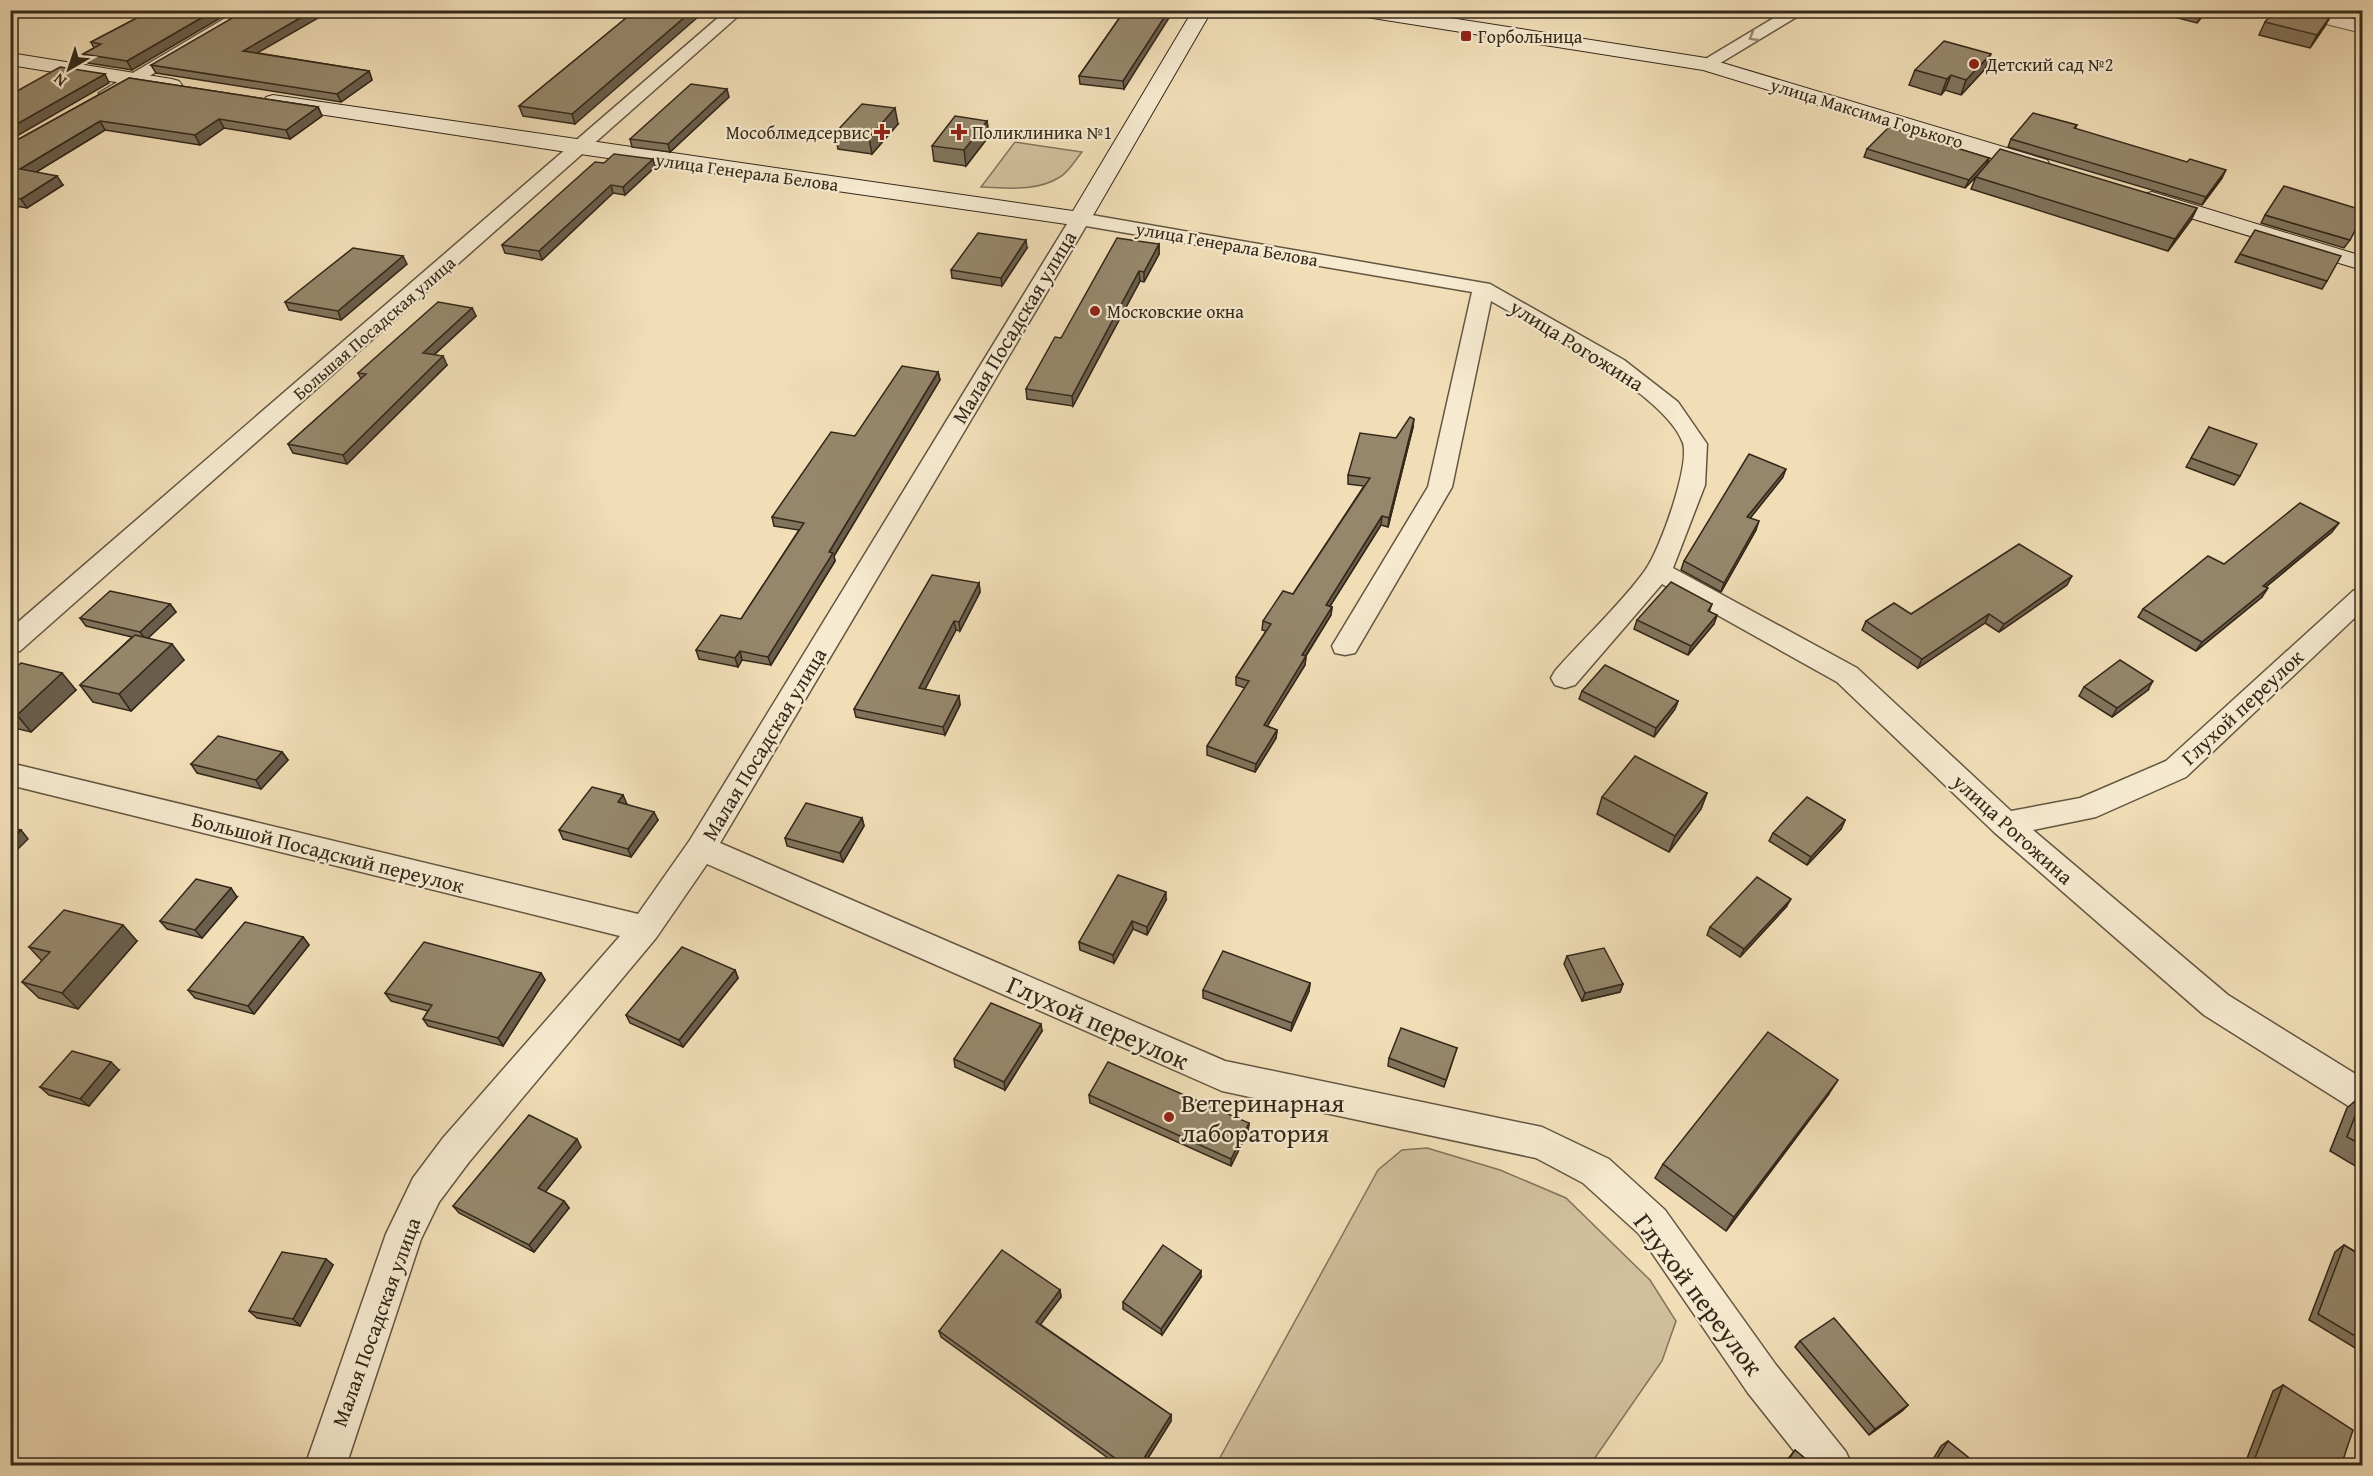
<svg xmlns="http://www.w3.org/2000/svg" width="2373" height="1476" font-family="'Gentium Book Plus',serif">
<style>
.green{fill:#d1bf9c;stroke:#82745b;stroke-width:1.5}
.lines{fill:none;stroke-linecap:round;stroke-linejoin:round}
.minor-casing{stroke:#635641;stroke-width:3}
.tertiary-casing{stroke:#635641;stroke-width:2}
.secondary-casing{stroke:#34281a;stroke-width:2}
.minor{fill:#f6ead0;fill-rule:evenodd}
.tertiary{fill:#f6ead0;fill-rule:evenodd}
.secondary{fill:#f6ead0;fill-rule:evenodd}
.wall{fill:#81745d;stroke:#34281a;stroke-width:1.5}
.shaded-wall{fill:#695e4c;stroke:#34281a;stroke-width:1.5}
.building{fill:#96876c;stroke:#34281a;stroke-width:1.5}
.oneway{stroke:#958975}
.poi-dot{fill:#8f2418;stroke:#f6ead0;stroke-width:2}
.labels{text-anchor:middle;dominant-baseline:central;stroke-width:4.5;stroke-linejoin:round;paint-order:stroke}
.far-poi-label{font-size:18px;fill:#34281a;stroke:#f6ead0;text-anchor:start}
.far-street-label{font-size:18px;fill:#34281a;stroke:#f6ead0}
.street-label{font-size:21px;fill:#34281a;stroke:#f6ead0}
.near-street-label{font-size:26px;fill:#34281a;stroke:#f6ead0}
.near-poi-label{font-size:26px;fill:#34281a;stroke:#f6ead0;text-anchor:start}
</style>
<rect width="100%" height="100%" fill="#f1deb7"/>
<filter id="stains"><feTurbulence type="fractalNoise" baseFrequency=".00333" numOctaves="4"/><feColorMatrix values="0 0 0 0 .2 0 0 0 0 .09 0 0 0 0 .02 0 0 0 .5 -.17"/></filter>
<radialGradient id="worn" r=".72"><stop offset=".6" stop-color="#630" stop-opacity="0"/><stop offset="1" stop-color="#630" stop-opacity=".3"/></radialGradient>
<g class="green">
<path d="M1015,142L1082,152C1076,159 1069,172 1060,177C1036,192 1008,188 981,187Z"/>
<polygon points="1427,1148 1500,1170 1566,1198 1650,1280 1676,1321 1662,1361 1590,1465 1216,1465 1378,1170 1402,1150"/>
</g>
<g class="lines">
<defs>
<g id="minor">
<polygon points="239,10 260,10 114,97 102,97 99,93"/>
<polygon points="727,10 745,10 20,651 10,653 10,629"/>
<polygon points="1787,10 1808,10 1712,68 1700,68 1697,64"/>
<path d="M1080,213L1490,284L1624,360L1678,402L1707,444L1705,485L1673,568L1857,668L2011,811L2080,798L2166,761L2353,591L2362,588V611L2186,777L2096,817L2033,830L2228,995L2362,1078V1111L2350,1107L2204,1015L1994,832L1837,682L1662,584L1575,685L1565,688L1555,685L1551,678L1555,671C1583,639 1623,602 1646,569C1660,549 1690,466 1683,443C1666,394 1537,328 1491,301L1452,487L1355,653L1345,655L1335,653L1332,646L1428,487L1472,292L1086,226L720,843L1225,1061L1542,1127L1609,1159L1665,1210L1776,1365L1846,1452L1852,1466H1806L1748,1393L1639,1234L1583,1183L1536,1158L1222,1091L707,864L656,938L469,1162L439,1202L421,1239L346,1466H305L386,1234L413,1178L443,1138L620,936L10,785V763L638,914L690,840L1070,219L1073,215Z"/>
</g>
<polygon id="tertiary" points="2284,10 2318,10 2362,21 2362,33 2286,14"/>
<g id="secondary">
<polygon points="1193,10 1212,10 1091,219 1088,224 1080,226 580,154 273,107 266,105 263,101 266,97 273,95 1073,211"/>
<polygon points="1351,10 1399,10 1706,58 2047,160 2050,165 2047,170 2031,170 1703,70 1360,16"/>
<polygon points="10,53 172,79 179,81 182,85 179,89 172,91 10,65"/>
<polygon points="2152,192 2362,256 2362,270 2144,204 2141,199 2144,194"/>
</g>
</defs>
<use href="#minor" class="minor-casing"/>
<use href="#tertiary" class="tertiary-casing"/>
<use href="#secondary" class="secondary-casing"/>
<use href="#minor" class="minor"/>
<use href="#tertiary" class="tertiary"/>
<use href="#secondary" class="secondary"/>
</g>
<g class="wall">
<polygon points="152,10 132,70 88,63 83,54 94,48 91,42"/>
<polygon points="1125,10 1124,89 1080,84 1079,76"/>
<polygon points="2147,10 2207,10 2197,23"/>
<polygon points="631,14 575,124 523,116 519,106"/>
<polygon points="2265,22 2325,26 2310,48 2259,35"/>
<polygon points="258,53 369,71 372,80 341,102 156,73 151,65"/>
<polygon points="1985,69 1961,95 1945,90 1941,95 1909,85 1915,70"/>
<polygon points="129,78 318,107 322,116 290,139 224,128 200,145 105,130 36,172 63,185 27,208 10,205 10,144"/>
<polygon points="729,97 670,152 632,147 630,139"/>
<polygon points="987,121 989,136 966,166 934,161 932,146"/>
<polygon points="898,124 872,154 838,149 835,133"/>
<polygon points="2077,125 2075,129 2222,178 2202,205 2008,147 2011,139"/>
<polygon points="1867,149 1989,158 1986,165 2197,208 2191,220 2168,251 1971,189 1976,177 1965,188 1864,157"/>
<polygon points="604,163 655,167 625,195 613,193 542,260 505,253 502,245"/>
<polygon points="2265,215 2350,240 2344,248 2261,223"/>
<polygon points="1159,244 1159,254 1144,282 1140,281 1073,406 1027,399 1026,389 1061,338"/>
<polygon points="1027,248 1002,286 952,278 951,270"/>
<polygon points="2240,254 2327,281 2322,289 2235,262"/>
<polygon points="407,264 341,320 289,310 285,302"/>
<polygon points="472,308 476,316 434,355 447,365 347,464 293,453 288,444 361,379 358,373"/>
<polygon points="938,372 940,380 834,556 835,561 771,665 742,660 738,667 699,659 696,650 741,619 799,530 774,526 772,517 855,436"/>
<polygon points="1413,427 1388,527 1381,525 1330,606 1332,607 1331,615 1306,656 1305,665 1267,726 1277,730 1276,738 1255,772 1207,755 1207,746 1245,688 1236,685 1236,677 1266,631 1262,630 1263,621 1293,594 1364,486 1348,484 1348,475 1396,438"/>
<polygon points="2209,427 2240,476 2234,485 2186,467"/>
<polygon points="1783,477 1750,518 1756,530 1721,592 1681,570 1684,561"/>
<polygon points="2332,532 2266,587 2262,597 2196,651 2138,617 2143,609 2224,564"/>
<polygon points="979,583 980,592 960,631 956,630 924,690 959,696 960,705 945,735 856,717 854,709"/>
<polygon points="2067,585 1999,632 1985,623 1918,668 1862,630 1866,621 1911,614"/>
<polygon points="170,604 176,612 148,638 184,660 131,711 93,702 80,685 132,637 86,626 80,618"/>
<polygon points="1712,604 1709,612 1717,615 1714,624 1688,655 1634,629 1637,620"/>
<polygon points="10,672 76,690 31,732 10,727"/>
<polygon points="2084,687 2148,690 2112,717 2079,696"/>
<polygon points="1582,691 1678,701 1675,709 1654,737 1579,699"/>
<polygon points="282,752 288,760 261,789 197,773 191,764"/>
<polygon points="1707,793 1701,809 1669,852 1597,814 1602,797"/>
<polygon points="623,795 626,804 658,820 631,857 563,839 559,830"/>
<polygon points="862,818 864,826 843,862 787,846 785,838"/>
<polygon points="1845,820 1841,829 1807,865 1769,841 1773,833"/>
<polygon points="237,897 202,938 167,929 160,921"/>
<polygon points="1166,900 1147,935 1133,929 1114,963 1080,950 1079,942"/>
<polygon points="1786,907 1740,957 1707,935 1710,927"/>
<polygon points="303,937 309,945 254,1014 195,998 188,990"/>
<polygon points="137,941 78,1009 39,998 22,982 42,961 29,947"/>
<polygon points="1567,956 1623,984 1620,992 1582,1001 1564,964"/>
<polygon points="735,970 738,978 683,1047 630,1023 626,1015"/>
<polygon points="541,973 545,980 503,1046 428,1026 423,1019 428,1011 391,1001 385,993"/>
<polygon points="1310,983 1309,991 1291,1031 1203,998 1203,990"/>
<polygon points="1042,1031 1005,1090 955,1067 954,1059"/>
<polygon points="1457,1048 1444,1087 1388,1066 1389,1058"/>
<polygon points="119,1070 89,1106 49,1095 40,1087"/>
<polygon points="1089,1095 1249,1123 1248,1131 1231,1166 1090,1103"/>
<polygon points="1828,1095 1726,1231 1655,1178 1663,1164"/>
<polygon points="2362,1095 2362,1170 2330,1151 2347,1108"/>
<polygon points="581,1147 545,1192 564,1201 569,1208 534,1252 459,1213 453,1206"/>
<polygon points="2362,1180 2362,1194 2358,1192"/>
<polygon points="2344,1245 2362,1256 2362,1350 2360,1351 2309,1320 2335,1252"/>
<polygon points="326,1259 333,1265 300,1326 257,1318 249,1311"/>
<polygon points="1201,1277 1162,1335 1123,1309 1123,1302"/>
<polygon points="1060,1290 1061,1297 1040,1324 1171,1415 1171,1421 1143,1466 1119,1466 941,1337 939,1331"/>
<polygon points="1800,1341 1908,1405 1902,1411 1869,1435 1795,1347"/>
<polygon points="2283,1385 2341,1466 2244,1466 2273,1391"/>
<polygon points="1948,1441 1979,1466 1929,1466 1941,1446"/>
<polygon points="1795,1450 1814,1466 1782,1466"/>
</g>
<g class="shaded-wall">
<polygon points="215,10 234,10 132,70 127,61"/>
<polygon points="314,10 332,10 247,59 243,51"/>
<polygon points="693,10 706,10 575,124 572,114"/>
<polygon points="1169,10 1174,10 1124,89 1123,81"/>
<polygon points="2205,10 2207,10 2197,23 2202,15"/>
<polygon points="2332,14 2325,26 2310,48 2317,35"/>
<polygon points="1991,54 1985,69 1961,95 1966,80"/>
<polygon points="369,71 372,80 341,102 337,94"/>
<polygon points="105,74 109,83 10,140 10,128"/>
<polygon points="1951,75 1945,90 1941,95 1947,79"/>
<polygon points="727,89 729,97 670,152 668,144"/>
<polygon points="318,107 322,116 290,139 286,130"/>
<polygon points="895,108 898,124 872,154 869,138"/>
<polygon points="219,119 224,128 200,145 195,135"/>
<polygon points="100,121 105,130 25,179 20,169"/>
<polygon points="987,121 989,136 966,166 964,150"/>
<polygon points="1989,158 1986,166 1965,188 1969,180"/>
<polygon points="653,159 655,167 625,195 623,187"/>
<polygon points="2226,170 2222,178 2202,205 2206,197"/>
<polygon points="57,176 63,185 27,208 21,199"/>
<polygon points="611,185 613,193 542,260 539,251"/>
<polygon points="2197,208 2191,220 2168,251 2175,239"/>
<polygon points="1026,240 1027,248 1002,286 1001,278"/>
<polygon points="1159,244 1159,254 1144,282 1144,272"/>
<polygon points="403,256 407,264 341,320 338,311"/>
<polygon points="1139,271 1140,281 1073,406 1072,396"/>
<polygon points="472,308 476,316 427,361 423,353"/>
<polygon points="443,356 447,365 347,464 343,455"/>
<polygon points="938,372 940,380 834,556 835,561 771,665 768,657 829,552"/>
<polygon points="1414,419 1413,427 1388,527 1389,518"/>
<polygon points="1786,469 1783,477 1744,526 1747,517"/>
<polygon points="1382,516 1381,525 1325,614 1326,605"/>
<polygon points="1759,521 1756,530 1721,592 1724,583"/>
<polygon points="2339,523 2332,532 2257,594 2263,586"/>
<polygon points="2072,576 2067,585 1999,632 2004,624"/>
<polygon points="979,583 980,592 960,631 959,622"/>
<polygon points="2268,588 2262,597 2196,651 2202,642"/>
<polygon points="170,604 176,612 146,640 140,632"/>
<polygon points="1332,607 1331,615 1301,663 1302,655"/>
<polygon points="1989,614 1985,623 1918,668 1922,659"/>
<polygon points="1717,615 1714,624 1688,655 1691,646"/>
<polygon points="954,621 956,630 921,697 919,688"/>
<polygon points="172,644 184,660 131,711 119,694"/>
<polygon points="740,651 742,660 738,667 735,658"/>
<polygon points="1306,656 1305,665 1263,733 1264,725"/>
<polygon points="62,673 76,690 31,732 17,715"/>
<polygon points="2153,681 2148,690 2112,717 2117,708"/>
<polygon points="959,696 960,705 945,735 943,727"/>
<polygon points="1678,701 1675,709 1654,737 1656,728"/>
<polygon points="1277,730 1276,738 1255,772 1256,764"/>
<polygon points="282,752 288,760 261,789 256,780"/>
<polygon points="1707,793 1701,809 1669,852 1675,836"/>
<polygon points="623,795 627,804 621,811 618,802"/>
<polygon points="654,812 658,820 631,857 628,849"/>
<polygon points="862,818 864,826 843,862 840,853"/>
<polygon points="1845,820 1841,829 1807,865 1811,857"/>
<polygon points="21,830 28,839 10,857 10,841"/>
<polygon points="231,888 237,897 202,938 195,930"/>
<polygon points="1166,892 1166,900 1147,935 1147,927"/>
<polygon points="1791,899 1786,907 1740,957 1744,949"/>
<polygon points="1132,921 1133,929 1114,963 1113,955"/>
<polygon points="123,925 137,941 78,1009 62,993"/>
<polygon points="303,937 309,945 254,1014 248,1006"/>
<polygon points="735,970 738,978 683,1047 679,1040"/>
<polygon points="541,973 545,980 503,1046 498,1038"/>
<polygon points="1310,983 1309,991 1291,1031 1292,1023"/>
<polygon points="1623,984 1620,992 1582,1001 1585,993"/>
<polygon points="1041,1024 1042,1031 1005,1090 1004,1082"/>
<polygon points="111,1062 119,1070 89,1106 80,1099"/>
<polygon points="1838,1080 1828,1095 1726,1231 1734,1217"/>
<polygon points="1249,1123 1248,1131 1231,1166 1231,1159"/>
<polygon points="577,1139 581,1147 543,1195 538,1188"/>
<polygon points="564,1201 569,1208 534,1252 529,1245"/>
<polygon points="326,1259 333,1265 300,1326 293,1319"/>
<polygon points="1201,1271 1201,1277 1162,1335 1161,1329"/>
<polygon points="1060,1290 1061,1297 1038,1328 1036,1322"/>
<polygon points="1908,1405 1902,1411 1869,1435 1875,1429"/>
<polygon points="1171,1415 1171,1421 1143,1466 1139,1466"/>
</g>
<g class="building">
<polygon points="152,10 215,10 127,61 83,54 101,44 91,42"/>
<polygon points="246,10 314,10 243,51 369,71 337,94 151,65"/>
<polygon points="646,10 693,10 572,114 519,106 631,14 640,15"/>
<polygon points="1125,10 1169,10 1123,81 1079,76"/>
<polygon points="2184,10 2205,10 2202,15"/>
<polygon points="2274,10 2320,10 2332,14 2317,35 2265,22"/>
<polygon points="1944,41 1991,54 1966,80 1951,75 1947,79 1915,70"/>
<polygon points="60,67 105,74 10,128 10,95"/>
<polygon points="129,78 318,107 286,130 219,119 195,135 100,121 20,169 57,176 21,199 10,197 10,144"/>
<polygon points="691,84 727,89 668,144 630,139"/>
<polygon points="862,104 895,108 869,138 835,133"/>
<polygon points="2033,113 2077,125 2074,128 2187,162 2190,159 2226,170 2206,197 2011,139"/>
<polygon points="955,116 987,121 964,150 932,146"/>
<polygon points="1889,127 1989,158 1969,180 1867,149"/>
<polygon points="2000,149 2197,208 2175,239 1976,177"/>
<polygon points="614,154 653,159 623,187 611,185 539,251 502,245 595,162 604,163"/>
<polygon points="2284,186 2362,210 2362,217 2350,240 2265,215"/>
<polygon points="2255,230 2341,256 2327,281 2240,254"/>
<polygon points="978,233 1026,240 1001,278 951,270"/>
<polygon points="1117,238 1159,244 1144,272 1139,271 1072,396 1026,389 1055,337 1061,338"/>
<polygon points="353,248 403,256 338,311 285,302"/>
<polygon points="438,302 472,308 423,353 443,356 343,455 288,444 366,374 358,373"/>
<polygon points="902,366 938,372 829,552 833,553 768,657 740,651 735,658 696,650 721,615 741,619 804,523 772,517 831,432 855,436"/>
<polygon points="1410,417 1414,419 1389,518 1382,516 1326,605 1332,607 1302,655 1306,656 1264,725 1277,730 1256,764 1207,746 1249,681 1236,677 1271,624 1263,621 1283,591 1293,594 1370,478 1348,475 1360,433 1396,438"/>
<polygon points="2209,427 2257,444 2240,476 2191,458"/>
<polygon points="1749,454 1786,469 1747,517 1759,521 1724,583 1684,561"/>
<polygon points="2300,503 2339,523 2263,586 2268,588 2202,642 2143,609 2208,556 2224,564"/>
<polygon points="2019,544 2072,576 2004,624 1989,614 1922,659 1866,621 1894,603 1911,614"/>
<polygon points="932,575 979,583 959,622 954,621 919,688 959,696 943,727 854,709"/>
<polygon points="1671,582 1712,604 1708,611 1717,615 1691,646 1637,620"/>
<polygon points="110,591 170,604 140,632 80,618"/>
<polygon points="135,635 172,644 119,694 80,685"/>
<polygon points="2120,660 2153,681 2117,708 2084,687"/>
<polygon points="21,663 62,673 17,715 10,713 10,672"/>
<polygon points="1605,665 1678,701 1656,728 1582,691"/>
<polygon points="218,736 282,752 256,780 191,764"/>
<polygon points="1635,756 1707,793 1675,836 1602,797"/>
<polygon points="592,787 623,795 618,802 654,812 628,849 559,830"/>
<polygon points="1807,797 1845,820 1811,857 1773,833"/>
<polygon points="806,803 862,818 840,853 785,838"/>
<polygon points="10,828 21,830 10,841"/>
<polygon points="1118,875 1166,892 1147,927 1132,921 1113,955 1079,942"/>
<polygon points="1757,877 1791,899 1744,949 1710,927"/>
<polygon points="196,879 231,888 195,930 160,921"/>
<polygon points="64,910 123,925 62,993 22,982 50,952 29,947"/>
<polygon points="245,922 303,937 248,1006 188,990"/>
<polygon points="424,942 541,973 498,1038 423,1019 432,1005 385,993"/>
<polygon points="682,947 735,970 679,1040 626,1015"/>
<polygon points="1604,948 1623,984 1585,993 1567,956"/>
<polygon points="1223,951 1310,983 1292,1023 1203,990"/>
<polygon points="991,1003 1041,1024 1004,1082 954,1059"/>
<polygon points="1401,1028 1457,1048 1446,1080 1389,1058"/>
<polygon points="1768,1032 1838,1080 1734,1217 1663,1164"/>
<polygon points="72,1051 111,1062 80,1099 40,1087"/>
<polygon points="1108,1062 1249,1123 1231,1159 1089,1095"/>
<polygon points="2362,1098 2362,1145 2347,1137"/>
<polygon points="529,1115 577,1139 538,1188 564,1201 529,1245 453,1206"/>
<polygon points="1163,1245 1201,1271 1161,1329 1123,1302"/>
<polygon points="2344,1245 2362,1256 2362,1340 2318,1314"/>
<polygon points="1002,1250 1060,1290 1036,1322 1171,1415 1139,1466 1126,1466 939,1331"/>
<polygon points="282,1252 326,1259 293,1319 249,1311"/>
<polygon points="1834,1318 1908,1405 1875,1429 1800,1341"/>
<polygon points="2283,1385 2353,1430 2341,1466 2252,1466"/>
<polygon points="1948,1441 1979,1466 1932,1466"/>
<polygon points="1795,1450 1814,1466 1784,1466"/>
</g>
<defs><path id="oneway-chevron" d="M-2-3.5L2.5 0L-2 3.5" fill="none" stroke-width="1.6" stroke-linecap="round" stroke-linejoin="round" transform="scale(1.5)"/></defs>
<use class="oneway" href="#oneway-chevron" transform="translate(1753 37) rotate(150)"/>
<g class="poi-dot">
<rect x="1460" y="30" width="12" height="12" rx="3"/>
<circle cx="1974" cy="64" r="6"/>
<path d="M879 123h6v6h6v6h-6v6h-6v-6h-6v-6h6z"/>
<path d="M956 123h6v6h6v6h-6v6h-6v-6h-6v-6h6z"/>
<circle cx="1095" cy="311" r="6"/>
<circle cx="1169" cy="1117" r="6"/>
</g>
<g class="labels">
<g class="far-poi-label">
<text x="1478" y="36">Горбольница</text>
<text x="1986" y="64">Детский сад №2</text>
<text x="870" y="132" text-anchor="end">Мособлмедсервис</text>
<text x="972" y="132">Поликлиника №1</text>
<text x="1107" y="311">Московские окна</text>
</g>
<g class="far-street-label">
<text transform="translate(1867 113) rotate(17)">улица Максима Горького</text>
<text transform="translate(747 172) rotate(8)">улица Генерала Белова</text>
<text transform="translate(1227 244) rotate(10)">улица Генерала Белова</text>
<text transform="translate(374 328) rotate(-41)">Большая Посадская улица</text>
</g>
<g class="street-label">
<text transform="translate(1014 327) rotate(-59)">Малая Посадская улица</text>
<text transform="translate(1577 345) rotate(32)">улица Рогожина</text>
<text transform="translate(2242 707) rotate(-43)">Глухой переулок</text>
<text transform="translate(764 744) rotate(-59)">Малая Посадская улица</text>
<text transform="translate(2013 829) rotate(42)">улица Рогожина</text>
<text transform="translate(328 852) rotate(14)">Большой Посадский переулок</text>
<text transform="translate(376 1322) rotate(-70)">Малая Посадская улица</text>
</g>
<g class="near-street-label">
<text transform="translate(1098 1022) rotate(24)">Глухой переулок</text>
<text transform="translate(1699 1294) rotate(53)">Глухой переулок</text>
</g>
<g class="near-poi-label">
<text x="1181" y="1102">Ветеринарная<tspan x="1181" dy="30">лаборатория</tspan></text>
</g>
</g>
<rect width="2373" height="1476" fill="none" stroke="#f1deb7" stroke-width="36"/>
<rect x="12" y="12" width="2349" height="1452" fill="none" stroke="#34281a" stroke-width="3"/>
<rect x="18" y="18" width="2337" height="1440" fill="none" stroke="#34281a" stroke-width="1.5"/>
<g transform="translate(69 69) rotate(219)" stroke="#f6ead0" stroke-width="4.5" paint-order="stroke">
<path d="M0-4.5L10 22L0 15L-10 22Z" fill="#34281a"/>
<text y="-9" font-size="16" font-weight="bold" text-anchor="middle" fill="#34281a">N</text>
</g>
<rect width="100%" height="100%" filter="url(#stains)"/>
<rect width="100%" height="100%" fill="url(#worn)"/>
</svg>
